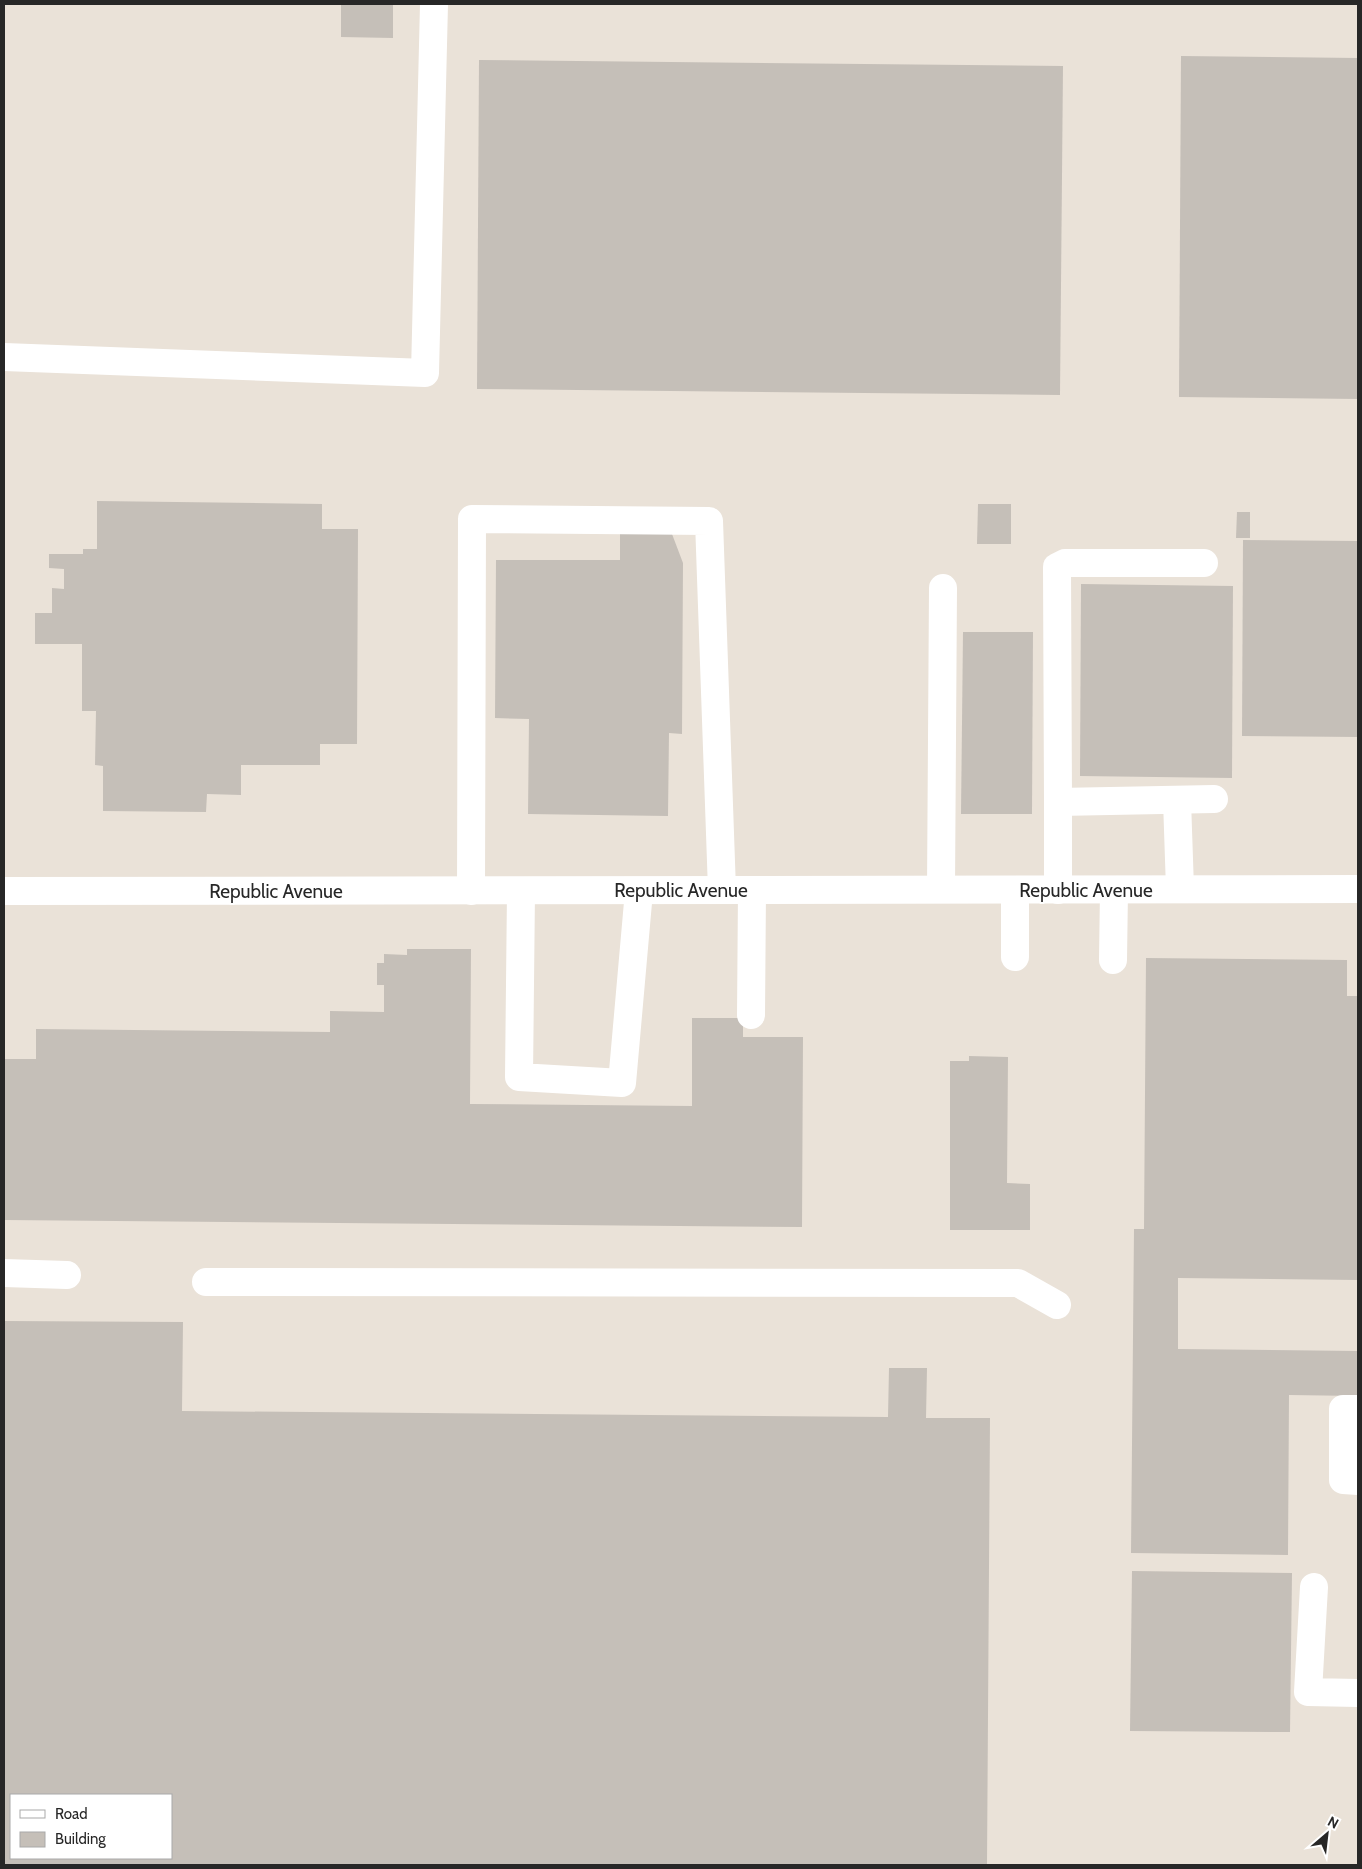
<svg xmlns="http://www.w3.org/2000/svg" width="1362" height="1869" font-family="Cabin,sans-serif">
<style>
.building{fill:#c5bfb8;fill-rule:evenodd}
.lines{fill:none;stroke-linecap:round;stroke-linejoin:round}
.minor{stroke:#fff;stroke-width:28}
.labels{text-anchor:middle;dominant-baseline:central;stroke-width:4;stroke-linejoin:round;paint-order:stroke}
.street-label{font-size:19px;fill:#272727;stroke:#fff}
</style>
<rect width="100%" height="100%" fill="#eae2d8"/>
<g class="building">
<polygon points="341,4 393,4 393,38 341,37"/>
<polygon points="1181,56 1358,58 1358,399 1179,397"/>
<polygon points="479,60 1063,66 1060,395 477,389"/>
<polygon points="97,501 322,504 322,529 358,529 357,744 320,744 320,765 241,765 241,795 207,794 206,812 103,811 103,766 95,765 96,711 82,711 82,644 35,644 35,613 52,613 52,588 64,589 64,569 49,568 49,554 83,554 83,549 97,549"/>
<polygon points="978,504 1011,504 1011,544 977,544"/>
<polygon points="1237,512 1250,512 1250,538 1236,538"/>
<polygon points="620,533 672,534 683,563 682,734 669,733 668,816 528,814 529,719 495,718 496,560 620,560"/>
<polygon points="1243,540 1358,541 1358,737 1242,736"/>
<polygon points="1081,584 1233,586 1232,778 1080,776"/>
<polygon points="963,632 1033,632 1032,814 961,814"/>
<polygon points="407,949 471,949 470,1104 692,1106 692,1018 743,1018 743,1037 803,1037 802,1227 4,1220 4,1059 36,1059 36,1029 330,1032 330,1011 384,1012 384,985 377,985 377,963 384,963 384,954 407,955"/>
<polygon points="1146,958 1347,960 1347,996 1358,996 1358,1280 1178,1278 1178,1349 1358,1351 1358,1396 1289,1395 1288,1555 1131,1553 1134,1229 1144,1229"/>
<polygon points="969,1056 1008,1057 1007,1183 1030,1184 1030,1230 950,1230 950,1061 969,1061"/>
<path d="M4,1321L183,1322L182,1411L888,1417L889,1368H927L926,1418H990L987,1865H4ZM11,1795H171V1858H11Z"/>
<polygon points="1132,1571 1292,1573 1290,1732 1130,1731"/>
</g>
<g class="lines">
<g class="minor">
<polyline points="4,357 425,373 434,4"/>
<polyline points="1177,800 1180,889"/>
<polyline points="1058,802 1057,567 1065,563 1204,563"/>
<polyline points="941,889 943,588"/>
<polyline points="1015,890 1015,957"/>
<polyline points="1058,890 1058,802 1214,799"/>
<polyline points="4,891 1358,889"/>
<polyline points="471,891 472,519 709,521 722,890"/>
<polyline points="521,891 519,1077 622,1083 639,891"/>
<polyline points="1113,960 1114,890"/>
<polyline points="751,1015 752,890"/>
<polyline points="4,1273 67,1275"/>
<polyline points="206,1282 1018,1283 1057,1305"/>
<polyline points="1358,1409 1343,1409 1343,1480 1358,1481"/>
<polyline points="1314,1587 1308,1692 1358,1693"/>
</g>
</g>
<g class="labels">
<g class="street-label">
<text x="681" y="890">Republic Avenue</text>
<text x="1086" y="890">Republic Avenue</text>
<text x="276" y="891">Republic Avenue</text>
</g>
</g>
<rect width="1362" height="1869" fill="none" stroke="#272727" stroke-width="10"/>
<rect x="10" y="1794" width="162" height="65" fill="#ffffff" stroke="#a9a9a9"/>
<rect x="20" y="1810" width="25" height="8" fill="#ffffff" stroke="#a9a9a9"/>
<text x="55" y="1819" font-size="15" fill="#272727">Road</text>
<rect x="20" y="1832" width="25" height="15" fill="#c5bfb8" stroke="#a9a9a9"/>
<text x="55" y="1844" font-size="15" fill="#272727">Building</text>
<g transform="translate(1327 1834) rotate(28)" stroke="#ffffff" stroke-width="4" paint-order="stroke">
<path d="M0-4L9 19L0 12L-9 19Z" fill="#272727"/>
<text y="-8" font-size="14" font-weight="bold" text-anchor="middle" fill="#272727">N</text>
</g>
</svg>
